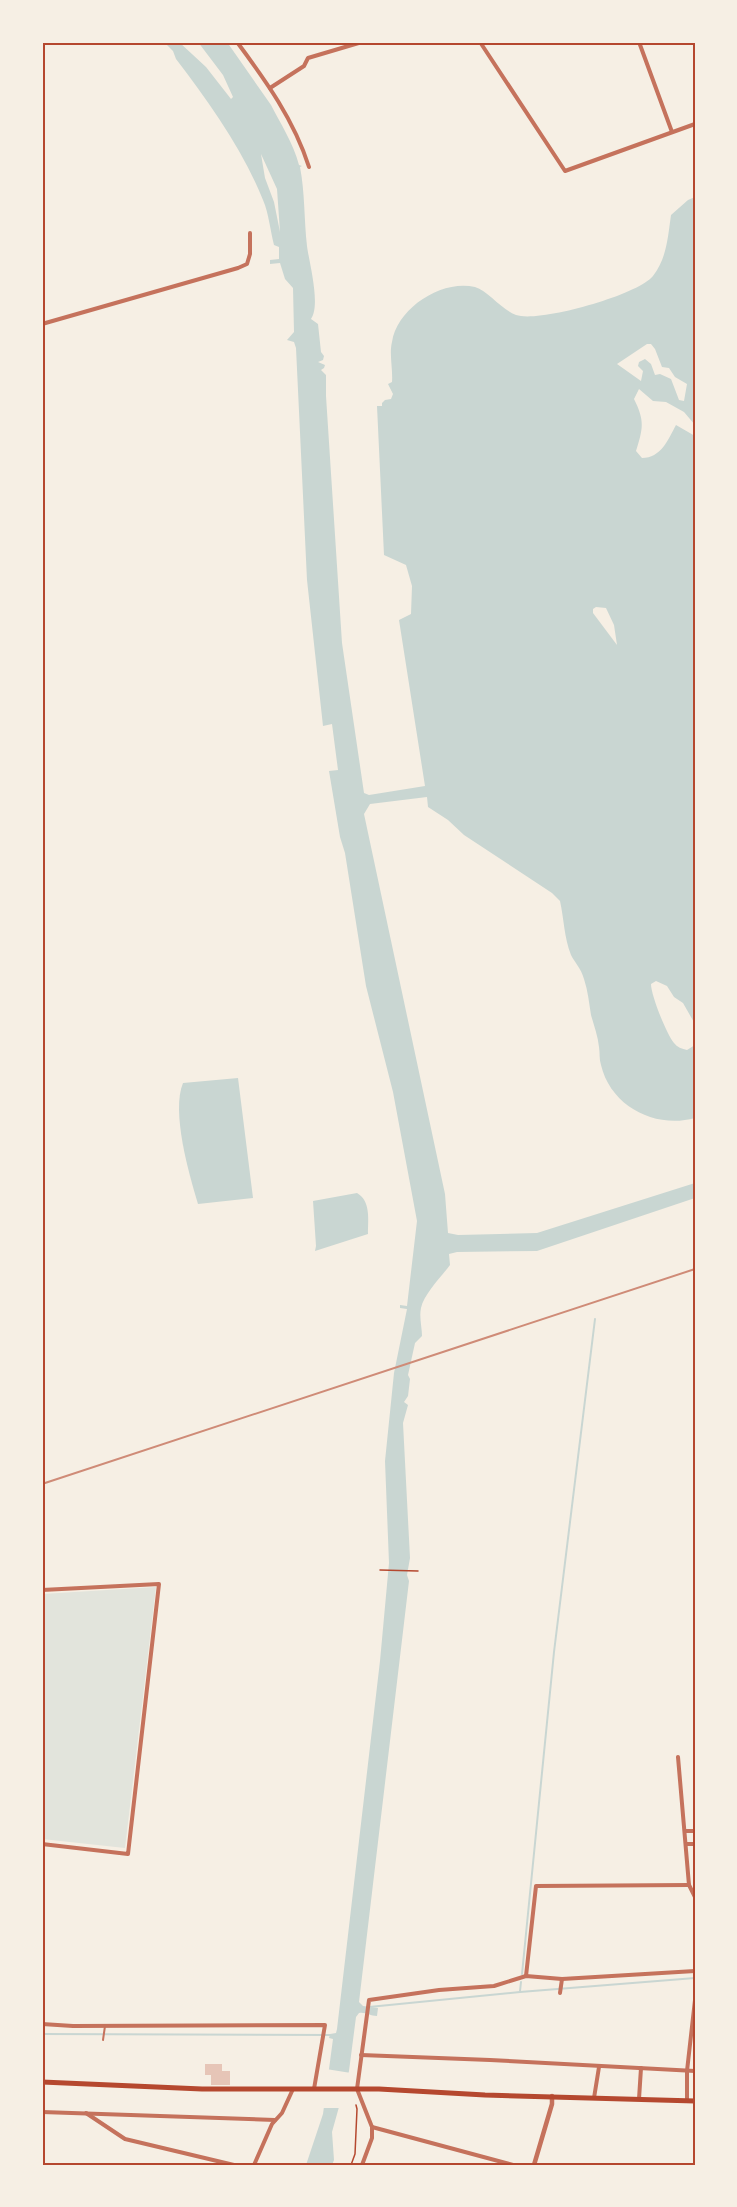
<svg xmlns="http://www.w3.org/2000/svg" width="737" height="2207" font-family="'PT Sans Narrow',sans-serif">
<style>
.green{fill:#e2e4dc}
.water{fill:#c9d6d2;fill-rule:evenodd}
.pier{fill:#f6efe4}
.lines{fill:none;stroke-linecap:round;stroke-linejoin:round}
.stream{stroke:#c9d6d2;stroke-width:2}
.building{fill:#e6c5b7}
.path{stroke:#b5482f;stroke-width:1.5}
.service{stroke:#c5725c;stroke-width:2}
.minor{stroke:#c5725c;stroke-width:4}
.tertiary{stroke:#c5725c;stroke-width:4.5}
.secondary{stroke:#b5482f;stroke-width:5}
.rail{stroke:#cf8b77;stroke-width:2}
.neatline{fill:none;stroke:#b5482f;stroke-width:2}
</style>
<rect width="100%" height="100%" fill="#f6efe4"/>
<polygon class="green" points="156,1587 125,1848 42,1839 42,1594"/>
<g class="water">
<path d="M164,42H179L206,67L231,99L233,97L223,75L198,42H227L271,105C280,123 293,142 299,165L302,166L300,167C305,193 304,219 307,246C309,262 321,305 311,319L318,324L321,352L324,356L323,360L318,362L325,365L324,368L321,370L326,375V396L342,643L364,793L369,795L425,786L399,620L411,614L412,586L406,565L384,555L377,406H382V403L385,400L391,399L393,394L388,384L392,382C393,369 389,354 392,342C397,308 442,279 475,287C488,291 502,310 516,315C539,323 638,295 653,276C667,258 668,236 671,215L688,200L695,197V425L684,412L666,402L653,401L639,389L634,399C645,421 643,428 636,451L642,458C661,458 668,440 676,425L695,436V761L693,765L695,769V1024L683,1003L674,997L667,986L656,981L651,984C651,995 666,1033 674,1043C677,1047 682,1049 687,1050L695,1045V1118C656,1129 611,1107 601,1065C599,1059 600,1053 599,1047C598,1036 594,1026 591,1015C589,1003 588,991 584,979C581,968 575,963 571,955C564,937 564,919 560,901L552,893L464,835L448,820L428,807L427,797L370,804L364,814L445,1194L448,1233L458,1235L537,1233L695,1183V1198L537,1251L457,1252L449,1254L450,1265C441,1277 424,1294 421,1308C419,1317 422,1327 422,1336L415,1343L408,1375L410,1379L408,1396L404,1402L408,1405L403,1423L410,1558L407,1575L409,1581L359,2002L363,2006L378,2008L377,2016C370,2016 366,2012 359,2013L356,2017L349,2071L332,2132L334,2160L332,2165H306L323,2114L333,2039L329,2038L330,2034L336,2033L337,2029L380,1661L389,1563L385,1461L394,1373L407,1309L400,1308V1305L407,1306L417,1221L393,1092L366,986L345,853L340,837L329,771L338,770L332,724L323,726L307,580L296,348L294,342L287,340L294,332L293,288L285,279L280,263L270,264V260L279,259V247L274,245C270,230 269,214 263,200C243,150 209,102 176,59L173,51ZM261,154L277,189L280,232L274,202L265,178ZM647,344H651L655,349L662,367L669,368L675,377L687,384L684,401L679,400L671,379L660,374L655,375L651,364L645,359L639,362L638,366L643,371L641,381L617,364ZM596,607L606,608L614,625L617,645L593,613V609Z"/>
<path d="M238,1078L253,1198L198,1204C189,1174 171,1112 183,1083Z"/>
<path d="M357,1193C371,1201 368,1220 368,1234L315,1251L316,1246L313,1201Z"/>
</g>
<polygon class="pier" points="326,2069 351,2073 341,2108 321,2108"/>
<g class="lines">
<g class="stream">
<polyline points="522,1974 554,1652 595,1319"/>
<polyline points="520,1991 521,1982"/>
<polyline points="369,2007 520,1992 695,1978"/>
<polyline points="42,2034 330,2035"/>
</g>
</g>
<polygon class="building" points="205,2064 222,2064 222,2071 230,2071 230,2085 211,2085 211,2075 205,2075"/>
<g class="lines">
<g class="path">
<polyline points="380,1570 418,1571"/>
<polyline points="351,2165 355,2154 357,2109 356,2105"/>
</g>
<polyline class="service" points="103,2040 105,2026"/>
<g class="minor">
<path d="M237,42C266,81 294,120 309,167"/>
<polyline points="480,42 565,171 695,124"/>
<polyline points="639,42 672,132"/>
<polyline points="270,88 304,66 308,58 362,42"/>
<polyline points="42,324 238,268 247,264 250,254 250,233"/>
<polyline points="42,1590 159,1584 128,1854 42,1844"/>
<polyline points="678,1757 689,1885 695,1897"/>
<polyline points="685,1831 695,1831"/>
<polyline points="686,1844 695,1844"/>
<polyline points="526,1976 536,1886 689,1885"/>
<polyline points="560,1993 562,1979"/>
<polyline points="42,2024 73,2026 325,2025 314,2089"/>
<polyline points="361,2055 490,2060 695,2071"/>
<polyline points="594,2098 599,2067"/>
<polyline points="639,2099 641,2068"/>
<polyline points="687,2100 687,2071 695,2000"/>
<polyline points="42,2112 275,2120"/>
<polyline points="86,2113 125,2139 234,2165"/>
<polyline points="372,2127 513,2165"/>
<polyline points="254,2165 272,2124 282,2113 293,2089"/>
<polyline points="362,2165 372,2138 372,2127 357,2089 369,2000 439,1990 494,1986 526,1976 562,1979 695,1971"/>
</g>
<polyline class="tertiary" points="534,2165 552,2104 552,2096"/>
<polyline class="secondary" points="42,2082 202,2089 379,2089 485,2095 695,2101"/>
<polyline class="rail" points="42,1484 695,1269"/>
</g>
<rect width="737" height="2207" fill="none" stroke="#f6efe4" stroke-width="87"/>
<rect x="44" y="44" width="650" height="2120" class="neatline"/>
</svg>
